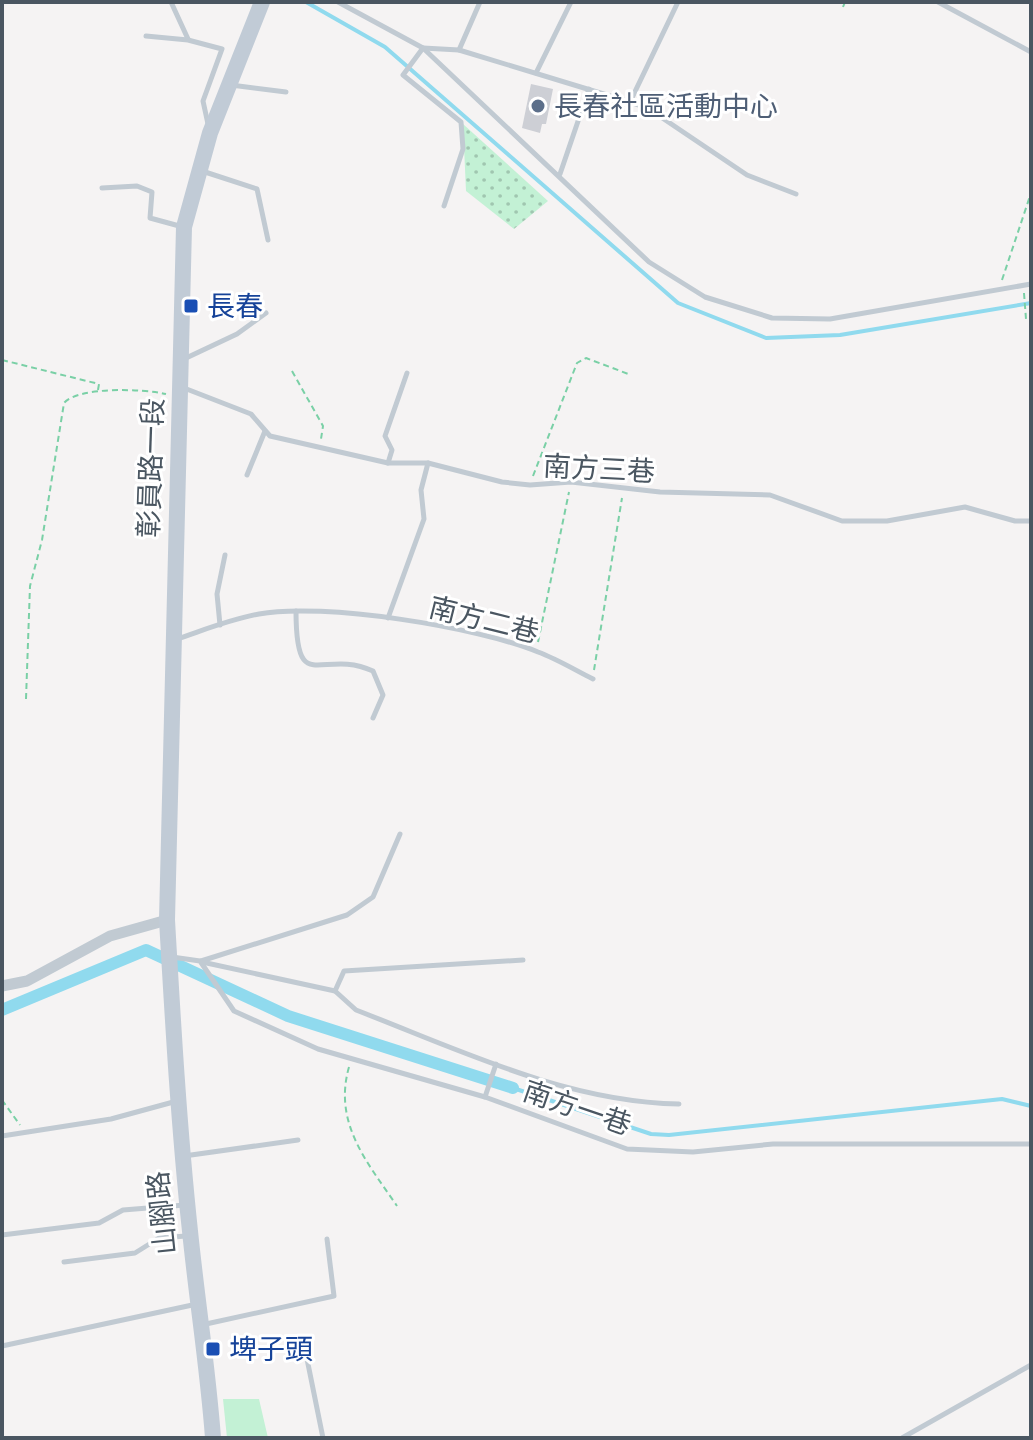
<svg xmlns="http://www.w3.org/2000/svg" width="1033" height="1440" font-family="Raleway,'Noto Sans TC',sans-serif">
<style>
.green{fill:#c3f1d5}
.park{fill:url(#park-dots)}
.lines{fill:none;stroke-linecap:round;stroke-linejoin:round}
.stream{stroke:#90daee;stroke-width:4}
.canal{stroke:#90daee;stroke-width:12}
.building{fill:#cdcfd5}
.path{stroke:#7ad0a6;stroke-width:2;stroke-dasharray:6 4;stroke-linecap:butt}
.service{stroke:#c1cad2;stroke-width:5}
.minor{stroke:#c1cad2;stroke-width:11}
.secondary{stroke:#c1cbd6;stroke-width:16}
.service-dot{fill:#5c6f8a;stroke:#fff;stroke-width:3}
.transit-dot{fill:#1a4fb4;stroke:#fff;stroke-width:3}
.labels{text-anchor:middle;dominant-baseline:central;stroke-width:6;stroke-linejoin:round;paint-order:stroke}
.service-label{font-size:28px;fill:#4e5e75;stroke:#fff;text-anchor:start}
.transit-label{font-size:28px;fill:#164399;stroke:#fff;text-anchor:start}
.street-label{font-size:28px;fill:#4a5661;stroke:#fff}
</style>
<defs>
<pattern id="park-dots" width="8" height="8" patternUnits="userSpaceOnUse" patternTransform="scale(2)"><rect width="8" height="8" fill="#c3f1d5"/><path d="M2 2h.1M6 6h.1" fill="none" stroke="#a0c6b0" stroke-width="1.8" stroke-linecap="round"/></pattern>
</defs>
<rect width="100%" height="100%" fill="#f5f3f3"/>
<polygon class="green" points="223,1399 259,1399 268,1438 227,1438"/>
<polygon class="park" points="463,124 548,201 514,229 466,191"/>
<g class="lines">
<g class="stream">
<polyline points="306,2 385,47 678,303 766,338 840,335 1031,303"/>
<polyline points="513,1088 651,1134 669,1135 1002,1099 1031,1106"/>
</g>
<polyline class="canal" points="2,1010 146,950 288,1016 513,1088"/>
</g>
<polygon class="building" points="531,84 553,89 546,124 542,124 540,133 522,128"/>
<g class="lines">
<g class="path">
<polyline points="843,7 845,2"/>
<polyline points="1002,280 1031,193"/>
<polyline points="1024,293 1026,319 1031,318"/>
<polyline points="2,360 99,384 98,390"/>
<polyline points="292,371 323,426 321,439"/>
<polyline points="533,476 577,363 586,358 631,375"/>
<polyline points="538,642 569,492"/>
<polyline points="594,670 622,498"/>
<path d="M26,699L30,586L42,540L64,403C79,386 144,389 166,394"/>
<path d="M349,1067C333,1123 367,1162 397,1206"/>
<polyline points="2,1100 20,1125"/>
</g>
<g class="service">
<polyline points="171,2 188,39"/>
<polyline points="338,2 423,48 649,262 705,297 772,318 830,319 1031,284"/>
<polyline points="938,2 1031,52"/>
<polyline points="146,36 188,40 222,49 203,101 208,124"/>
<polyline points="459,50 480,2"/>
<polyline points="536,73 571,2"/>
<polyline points="231,85 286,92"/>
<polyline points="630,102 678,2"/>
<polyline points="202,171 257,189 268,240"/>
<polyline points="560,174 589,89"/>
<polyline points="102,188 137,186 152,192 150,218 183,227"/>
<polyline points="444,206 463,149 461,122 403,75 423,48 459,50 630,102 649,109 747,175 796,194"/>
<polyline points="184,359 237,334 266,313"/>
<polyline points="184,388 251,414 270,436 388,463 428,463 502,482 530,485 571,482 660,492 770,495 842,521 887,521 965,507 1015,521 1031,521"/>
<polyline points="388,463 392,450 385,436 407,373"/>
<polyline points="247,475 265,431"/>
<path d="M296,611C296,699 321,647 373,671L383,695L373,718"/>
<polyline points="388,618 424,519 421,490 428,463"/>
<polyline points="220,625 217,594 225,555"/>
<path d="M177,639C204,630 231,619 259,614C322,602 478,627 538,652C557,659 575,670 593,679"/>
<polyline points="172,957 200,961 234,1011 318,1049 485,1097 627,1149 693,1152 773,1144 1031,1144"/>
<polyline points="201,961 347,915 373,897 400,834"/>
<path d="M202,962L335,991L356,1010C460,1050 566,1102 679,1104"/>
<polyline points="335,991 344,971 523,960"/>
<polyline points="485,1097 496,1064"/>
<polyline points="2,1136 111,1119 177,1101"/>
<polyline points="184,1156 298,1140"/>
<polyline points="2,1235 99,1223 123,1210 185,1205"/>
<polyline points="64,1262 135,1253 159,1238 186,1236"/>
<polyline points="206,1324 334,1296 327,1239"/>
<polyline points="2,1346 197,1304"/>
<polyline points="306,1354 323,1438"/>
<polyline points="902,1438 1031,1365"/>
</g>
<polyline class="minor" points="2,986 27,981 110,936 167,920"/>
<path class="secondary" d="M213,1438C208,1369 197,1301 190,1231C179,1128 173,1024 167,920L184,227L210,133L262,2"/>
</g>
<circle class="service-dot" cx="538" cy="106" r="8"/>
<g class="transit-dot">
<rect x="183" y="298" width="16" height="16" rx="4"/>
<rect x="205" y="1341" width="16" height="16" rx="4"/>
</g>
<g class="labels">
<g class="service-label">
<text x="554" y="106">長春社區活動中心</text>
</g>
<g class="transit-label">
<text x="207" y="306">長春</text>
<text x="229" y="1349">埤子頭</text>
</g>
<g class="street-label">
<text transform="translate(151 468) rotate(-88)">彰員路一段</text>
<text transform="translate(599 469) rotate(3)">南方三巷</text>
<text transform="translate(484 620) rotate(14)">南方二巷</text>
<text transform="translate(577 1108) rotate(19)">南方一巷</text>
<text transform="translate(162 1213) rotate(-96)">山腳路</text>
</g>
</g>
<rect width="1033" height="1440" fill="none" stroke="#4a5661" stroke-width="8"/>
</svg>
